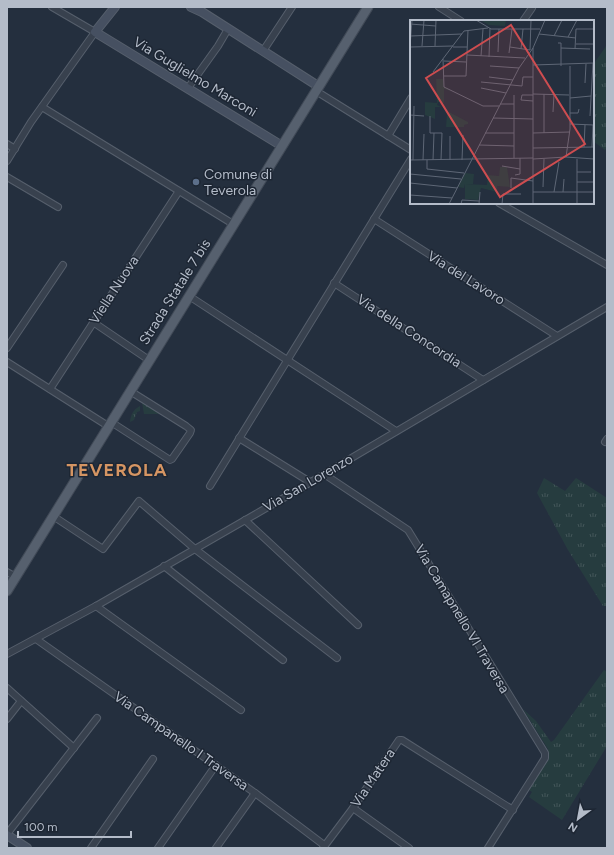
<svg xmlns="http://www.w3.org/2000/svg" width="614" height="855" font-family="Figtree,sans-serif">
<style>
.grass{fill:url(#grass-tufts)}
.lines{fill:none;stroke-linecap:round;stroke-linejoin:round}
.street-casing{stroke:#565f6c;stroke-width:8}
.secondary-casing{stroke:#565f6c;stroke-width:10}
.primary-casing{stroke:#414a57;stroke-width:11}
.street{stroke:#38414e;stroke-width:6}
.secondary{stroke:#465061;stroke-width:8}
.primary{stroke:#56606e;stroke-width:9}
.service-dot{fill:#5c6f8a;stroke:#1d2633;stroke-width:1.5}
.labels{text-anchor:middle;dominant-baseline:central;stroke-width:3;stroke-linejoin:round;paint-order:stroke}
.street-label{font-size:14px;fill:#b4bcc9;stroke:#1d2633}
.poi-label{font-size:14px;fill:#b4bcc9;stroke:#1d2633;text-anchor:start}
.district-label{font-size:18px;font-weight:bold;letter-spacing:1px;fill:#d59563;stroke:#1d2633}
.inset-road{fill:none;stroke:#5e6776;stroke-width:1}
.view{fill:#ce4d50;fill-opacity:0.15;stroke:#ce4d50;stroke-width:2}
.inset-edge{fill:none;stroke:#b4bcc9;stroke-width:2}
</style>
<defs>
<pattern id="grass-tufts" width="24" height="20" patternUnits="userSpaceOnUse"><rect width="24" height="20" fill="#263c3f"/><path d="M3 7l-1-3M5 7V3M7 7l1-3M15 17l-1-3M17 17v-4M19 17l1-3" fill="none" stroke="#435659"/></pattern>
</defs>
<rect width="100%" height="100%" fill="#242f3e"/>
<g class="grass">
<polygon points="607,45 607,147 605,150 593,141 593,61 595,62"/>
<polygon points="142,402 161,413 160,414 144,414"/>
<path d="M140,406V411L137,412L134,420L130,422C131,414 133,410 140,406Z"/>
<polygon points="544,478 565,491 576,478 607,498 607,606 603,606 568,550 537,493"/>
<polygon points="604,670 607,672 607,746 562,820 529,797 532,792 523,786 548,749 523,709 536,721 551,742 554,740"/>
</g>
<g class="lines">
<defs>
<g id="street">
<polyline points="439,7 461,21"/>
<polyline points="523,21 532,8"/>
<polyline points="263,51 292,7"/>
<polyline points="188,88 218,46 228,29"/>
<polyline points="316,91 411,150"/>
<polyline points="42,107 233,224"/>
<polyline points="388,136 411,98"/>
<polyline points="7,144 15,149"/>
<polyline points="7,161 31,122 95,32 52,7"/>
<polyline points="7,177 58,207"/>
<polyline points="499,203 607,265"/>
<polyline points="374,219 557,336"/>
<polyline points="334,283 483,380"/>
<polyline points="189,296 396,431"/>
<polyline points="93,322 149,360"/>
<polyline points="7,348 63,265"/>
<polyline points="7,362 108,426"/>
<polyline points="50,389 179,191"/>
<polyline points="111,422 170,460 172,459 190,433 191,430 186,426 130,391"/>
<polyline points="239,438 310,482"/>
<polyline points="605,442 607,439"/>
<polyline points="324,474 408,530 545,753 545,758 488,848"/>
<polyline points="210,486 411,159"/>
<polyline points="53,516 103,549 139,501 195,549 337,658"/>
<polyline points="245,520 358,625"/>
<polyline points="164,566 283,660"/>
<polyline points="7,572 16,577"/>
<polyline points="96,606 241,710"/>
<polyline points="36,639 255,793 324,845"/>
<polyline points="7,654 96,606 294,492 607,307"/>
<polyline points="7,688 74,748"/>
<polyline points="7,719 21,701"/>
<polyline points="353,808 409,848"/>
<polyline points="7,834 97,718"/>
<polyline points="91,848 153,759"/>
<polyline points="158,848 216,765"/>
<polyline points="216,848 255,793"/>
<polyline points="323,848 353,808 399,740 402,740 513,810"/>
</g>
<g id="secondary">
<polyline points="115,7 95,32 282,146"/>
<polyline points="191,7 202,12 318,86"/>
<polyline points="7,835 27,848"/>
</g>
<polyline id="primary" points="7,591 368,7"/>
</defs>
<use href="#street" class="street-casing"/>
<use href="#secondary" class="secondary-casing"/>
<use href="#primary" class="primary-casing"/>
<use href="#street" class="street"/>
<use href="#secondary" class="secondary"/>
<use href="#primary" class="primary"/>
</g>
<circle class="service-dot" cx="196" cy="182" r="4"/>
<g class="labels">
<g class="street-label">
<text transform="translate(195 77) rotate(31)">Via Guglielmo Marconi</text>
<text transform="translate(466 278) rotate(32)">Via del Lavoro</text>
<text transform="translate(114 290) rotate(-57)">Viella Nuova</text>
<text transform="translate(175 292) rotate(-58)">Strada Statale 7 bis</text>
<text transform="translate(409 331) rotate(33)">Via della Concordia</text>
<text transform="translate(308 483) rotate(-30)">Via San Lorenzo</text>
<text transform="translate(462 619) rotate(59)">Via Camapnello VI Traversa</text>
<text transform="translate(181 741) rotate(35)">Via Campanello I Traversa</text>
<text transform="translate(373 778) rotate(-56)">Via Matera</text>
</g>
<g class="poi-label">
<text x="204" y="174">Comune di<tspan x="204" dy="16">Teverola</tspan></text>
</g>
<g class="district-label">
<text x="117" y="470">TEVEROLA</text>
</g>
</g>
<g transform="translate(410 20)">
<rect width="184" height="184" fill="#242f3e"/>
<path d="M70,0H96L95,6L79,5ZM26,59H33L34,67L41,71L34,69V83L28,82L27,85L31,87H25V99L15,95V82L27,83ZM39,92L58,102V104L54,105V107H36L37,94ZM90,147H97L100,167L87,166V172L71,168L68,180L55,179V164L77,165L78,155L89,156Z" fill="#263c3f"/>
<path d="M55,153L64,154L63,164H55L54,168L48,167Z" fill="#263c3f"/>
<path class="inset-road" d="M66,0L81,9H130M0,4L26,6M129,14L166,18M0,16L52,14M144,16L152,0M158,17L167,0M148,23H151V46M166,24H184M12,26L14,0M25,26L26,0M0,27L43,26M0,27L2,0M43,27H57M100,27L120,30L121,0M151,28L180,29M111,29L113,9M165,29L166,9H184M88,32L89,9M99,33L102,9M57,35L115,38M71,36L73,9M79,37L80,8M33,39L34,67L73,86H89M34,41L56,42M123,45L184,43M80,46L109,48M23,52L54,11L78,8M34,56H56L58,10M79,57L103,60M71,62L112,66L113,57H123M175,63L176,44M71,68L96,73M123,74L159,75M104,75V138M123,75H112L111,80L123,81M160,78L181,76M90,84H104M143,92L144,74M160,93H168L169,89M0,95L14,96M20,96V113H32L31,140M180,96L183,43M83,98L123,99M160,104L184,105M75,113H104M123,113L160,112M134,113V74M69,125L104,126M174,127L175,105M182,127L183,105M123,128L184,127M156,137L160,109V46M156,137L184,139M123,139L156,137M0,140L123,138M3,140L4,86M13,140L14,114M17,140V149L54,153M23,140L24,113M40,140V116M52,140L53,115M92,146L110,149M167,152H181M0,154L51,159M105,155L110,154V138M167,162H184M0,163L47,168M133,167L134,139M101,168V158L123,161M123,172H184M144,172L149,142M153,172L154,159M0,175L42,178M39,184L109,48L123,28M51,184L52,180L69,181M69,184L70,172M92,184L93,174H111M123,184V28L135,0M142,184H184M167,184V139"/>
<path class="view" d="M101,5L175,124L90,177L16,58Z"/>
<rect width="184" height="184" class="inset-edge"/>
</g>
<rect width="614" height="855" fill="none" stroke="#b4bcc9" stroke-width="16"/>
<g transform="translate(578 819) rotate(212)" stroke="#1d2633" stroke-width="3" paint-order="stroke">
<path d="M0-3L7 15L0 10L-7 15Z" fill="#b4bcc9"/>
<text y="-6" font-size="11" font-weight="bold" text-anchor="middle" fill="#b4bcc9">N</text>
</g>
<path d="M18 831v6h113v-6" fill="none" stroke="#b4bcc9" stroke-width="2"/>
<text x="24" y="831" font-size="12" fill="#b4bcc9" stroke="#1d2633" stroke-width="3" paint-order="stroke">100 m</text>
</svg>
